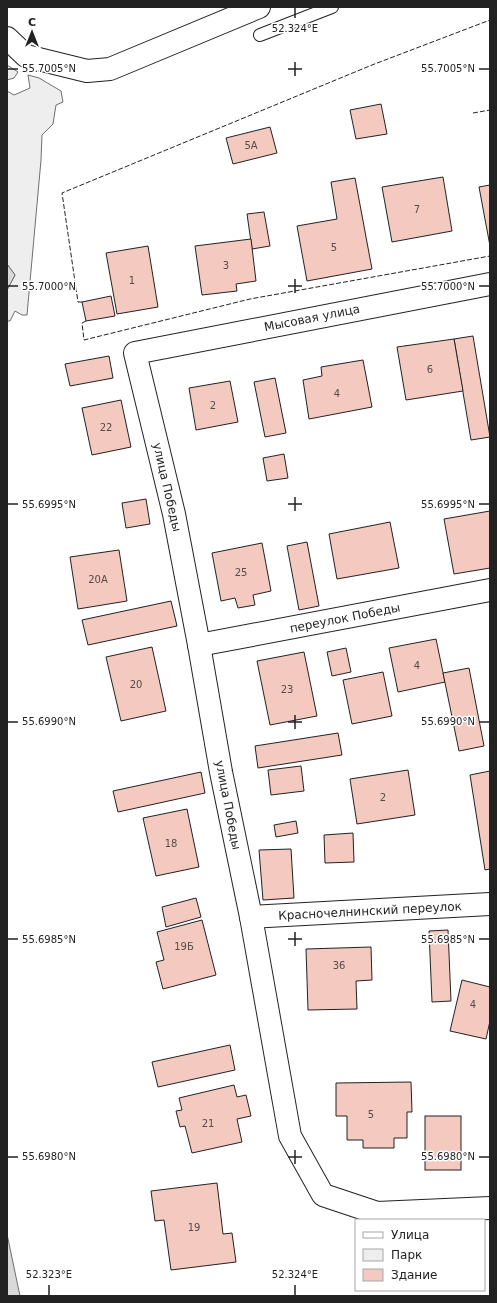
<svg xmlns="http://www.w3.org/2000/svg" width="497" height="1303" font-family="'DejaVu Sans',sans-serif">
<style>
.green{fill:#eee;stroke:#6f6f6f}
.water{fill:#d9d9d9;stroke:#6f6f6f}
.building{fill:#f3c9c0;stroke:#222}
.lines{fill:none;stroke-linecap:round;stroke-linejoin:round}
.service-casing{stroke:#222;stroke-width:14}
.minor-casing{stroke:#222;stroke-width:24}
.tertiary-casing{stroke:#222;stroke-width:24}
.service{stroke:#fff;stroke-width:12}
.minor{stroke:#fff;stroke-width:22}
.tertiary{stroke:#fff;stroke-width:22}
.tram{stroke:#222;stroke-width:1}
.fence{stroke:#222;stroke-width:1;stroke-dasharray:5 2;stroke-linecap:butt}
.ticks{fill:none;stroke:#222;stroke-width:1.5}
.labels{text-anchor:middle;dominant-baseline:central;stroke-width:3;stroke-linejoin:round;paint-order:stroke}
.number-label{font-size:10px;fill:#564c4a}
.street-label{font-size:12px;fill:#222;stroke:#fff}
.ticks-label{font-size:10px;text-anchor:middle;fill:#222;stroke:#fff;stroke-width:3;stroke-linejoin:round;paint-order:stroke}
</style>
<rect width="100%" height="100%" fill="#fff"/>
<g class="green">
<polygon points="7,65 18,72 14,78 7,80"/>
<polygon points="28,75 39,78 61,91 63,102 56,105 53,124 42,135 41,160 27,315 22,315 15,311 10,321 7,321 7,290 15,275 7,264 7,91 14,95 30,88"/>
</g>
<g class="water">
<polygon points="7,264 15,275 7,290"/>
<polygon points="7,1234 20,1296 7,1296"/>
</g>
<g class="building">
<polygon points="381,104 387,134 356,139 350,110"/>
<polygon points="270,127 277,153 233,164 226,138"/>
<polygon points="443,177 452,231 392,242 382,187"/>
<polygon points="355,178 372,269 307,281 297,226 337,219 331,182"/>
<polygon points="490,185 490,246 479,187"/>
<polygon points="264,212 270,246 252,249 247,214"/>
<polygon points="251,239 256,281 236,284 237,291 202,295 195,246"/>
<polygon points="148,246 158,307 117,314 106,253"/>
<polygon points="111,296 115,316 86,321 82,302"/>
<polygon points="473,336 490,437 471,440 454,339"/>
<polygon points="454,339 463,391 406,400 397,347"/>
<polygon points="109,356 113,378 70,386 65,364"/>
<polygon points="363,360 372,407 309,419 303,380 322,376 321,367"/>
<polygon points="275,378 286,433 265,437 254,382"/>
<polygon points="230,381 238,422 196,430 189,388"/>
<polygon points="121,400 131,447 92,455 82,408"/>
<polygon points="284,454 288,478 267,481 263,458"/>
<polygon points="146,499 150,524 126,528 122,503"/>
<polygon points="490,511 490,568 454,574 444,519"/>
<polygon points="390,522 399,568 337,579 329,534"/>
<polygon points="307,542 319,606 299,610 287,546"/>
<polygon points="262,543 271,591 253,595 255,605 238,608 235,598 221,601 212,553"/>
<polygon points="119,550 127,601 78,609 70,557"/>
<polygon points="171,601 177,626 88,645 82,620"/>
<polygon points="436,639 445,682 398,692 389,648"/>
<polygon points="152,647 166,711 121,721 106,657"/>
<polygon points="346,648 351,672 332,676 327,652"/>
<polygon points="304,652 317,716 270,725 257,661"/>
<polygon points="469,668 484,746 459,751 443,673"/>
<polygon points="383,672 392,716 352,724 343,680"/>
<polygon points="338,733 342,755 258,768 255,746"/>
<polygon points="301,766 304,791 271,795 268,770"/>
<polygon points="408,770 415,815 357,824 350,779"/>
<polygon points="490,771 490,869 485,870 470,775"/>
<polygon points="201,772 205,793 118,812 113,791"/>
<polygon points="187,809 199,867 156,876 143,818"/>
<polygon points="296,821 298,833 276,837 274,825"/>
<polygon points="353,833 354,862 325,863 324,835"/>
<polygon points="291,849 294,898 263,900 259,850"/>
<polygon points="196,898 201,917 166,927 162,907"/>
<polygon points="202,920 216,975 163,989 156,962 164,960 157,932"/>
<polygon points="448,930 451,1001 432,1002 429,931"/>
<polygon points="371,947 372,980 356,981 357,1009 308,1010 306,949"/>
<polygon points="462,980 490,987 490,1021 486,1039 450,1031"/>
<polygon points="230,1045 235,1070 158,1087 152,1062"/>
<polygon points="411,1082 412,1112 407,1112 407,1138 394,1138 394,1148 363,1148 363,1140 347,1140 347,1116 336,1116 336,1083"/>
<polygon points="234,1085 237,1097 246,1095 251,1116 237,1119 242,1142 192,1153 185,1126 180,1127 176,1111 182,1110 179,1098"/>
<rect x="425" y="1116" width="36" height="54"/>
<polygon points="217,1183 223,1234 232,1233 236,1262 171,1270 164,1220 155,1221 151,1191"/>
</g>
<g class="lines">
<defs>
<polyline id="service" points="260,35 332,7"/>
<g id="minor">
<polyline points="490,284 135,353 174,514 199,645 221,772 251,917 290,1136 323,1195 377,1213 490,1208"/>
<polyline points="199,645 490,590"/>
<polyline points="251,917 490,904"/>
</g>
<polyline id="tertiary" points="7,38 26,56 87,71 110,69 259,7"/>
</defs>
<use href="#service" class="service-casing"/>
<use href="#minor" class="minor-casing"/>
<use href="#tertiary" class="tertiary-casing"/>
<use href="#service" class="service"/>
<use href="#minor" class="minor"/>
<use href="#tertiary" class="tertiary"/>
<polyline class="tram" points="7,8 9,7"/>
<g class="fence">
<polyline points="473,113 490,110"/>
<polyline points="82,302 78,302 62,193 372,65 490,20"/>
<polyline points="86,321 82,323 84,340 250,299 490,256"/>
</g>
</g>
<path class="ticks" d="M295,8V18M295,62V76M8,69H18M288,69H302M479,69H489M295,279V293M8,286H18M288,286H302M479,286H489M295,497V511M8,504H18M288,504H302M479,504H489M295,715V729M8,722H18M288,722H302M479,722H489M295,932V946M8,939H18M288,939H302M479,939H489M295,1150V1164M8,1157H18M288,1157H302M479,1157H489M49,1285V1295M295,1285V1295"/>
<g class="labels">
<g class="number-label">
<text x="251" y="145">5А</text>
<text x="417" y="209">7</text>
<text x="334" y="247">5</text>
<text x="226" y="265">3</text>
<text x="132" y="280">1</text>
<text x="430" y="369">6</text>
<text x="337" y="393">4</text>
<text x="213" y="405">2</text>
<text x="106" y="427">22</text>
<text x="241" y="572">25</text>
<text x="98" y="579">20А</text>
<text x="417" y="665">4</text>
<text x="136" y="684">20</text>
<text x="287" y="689">23</text>
<text x="383" y="797">2</text>
<text x="171" y="843">18</text>
<text x="184" y="946">19Б</text>
<text x="339" y="965">36</text>
<text x="473" y="1004">4</text>
<text x="371" y="1114">5</text>
<text x="208" y="1123">21</text>
<text x="194" y="1227">19</text>
</g>
<g class="street-label">
<text transform="translate(312 318) rotate(-11)">Мысовая улица</text>
<text transform="translate(167 487) rotate(77)">улица Победы</text>
<text transform="translate(345 618) rotate(-11)">переулок Победы</text>
<text transform="translate(228 805) rotate(79)">улица Победы</text>
<text transform="translate(370 911) rotate(-3)">Красночелнинский переулок</text>
</g>
</g>
<g class="ticks-label">
<text x="295" y="32">52.324°E</text>
<text x="49" y="72">55.7005°N</text>
<text x="448" y="72">55.7005°N</text>
<text x="49" y="290">55.7000°N</text>
<text x="448" y="290">55.7000°N</text>
<text x="49" y="508">55.6995°N</text>
<text x="448" y="508">55.6995°N</text>
<text x="49" y="725">55.6990°N</text>
<text x="448" y="725">55.6990°N</text>
<text x="49" y="943">55.6985°N</text>
<text x="448" y="943">55.6985°N</text>
<text x="49" y="1160">55.6980°N</text>
<text x="448" y="1160">55.6980°N</text>
<text x="49" y="1278">52.323°E</text>
<text x="295" y="1278">52.324°E</text>
</g>
<rect width="497" height="1303" fill="none" stroke="#222222" stroke-width="16"/>
<rect x="355" y="1219" width="130" height="72" fill="#ffffff" stroke="#a7a7a7"/>
<rect x="363" y="1232" width="20" height="6" fill="#ffffff" stroke="#a7a7a7"/>
<text x="391" y="1239" font-size="12" fill="#222222">Улица</text>
<rect x="363" y="1249" width="20" height="12" fill="#eeeeee" stroke="#a7a7a7"/>
<text x="391" y="1259" font-size="12" fill="#222222">Парк</text>
<rect x="363" y="1269" width="20" height="12" fill="#f3c9c0" stroke="#a7a7a7"/>
<text x="391" y="1279" font-size="12" fill="#222222">Здание</text>
<g transform="translate(32 32)" stroke="#ffffff" stroke-width="3" paint-order="stroke">
<path d="M0-3L7 15L0 10L-7 15Z" fill="#222222"/>
<text y="-6" font-size="11" font-weight="bold" text-anchor="middle" fill="#222222">С</text>
</g>
</svg>
